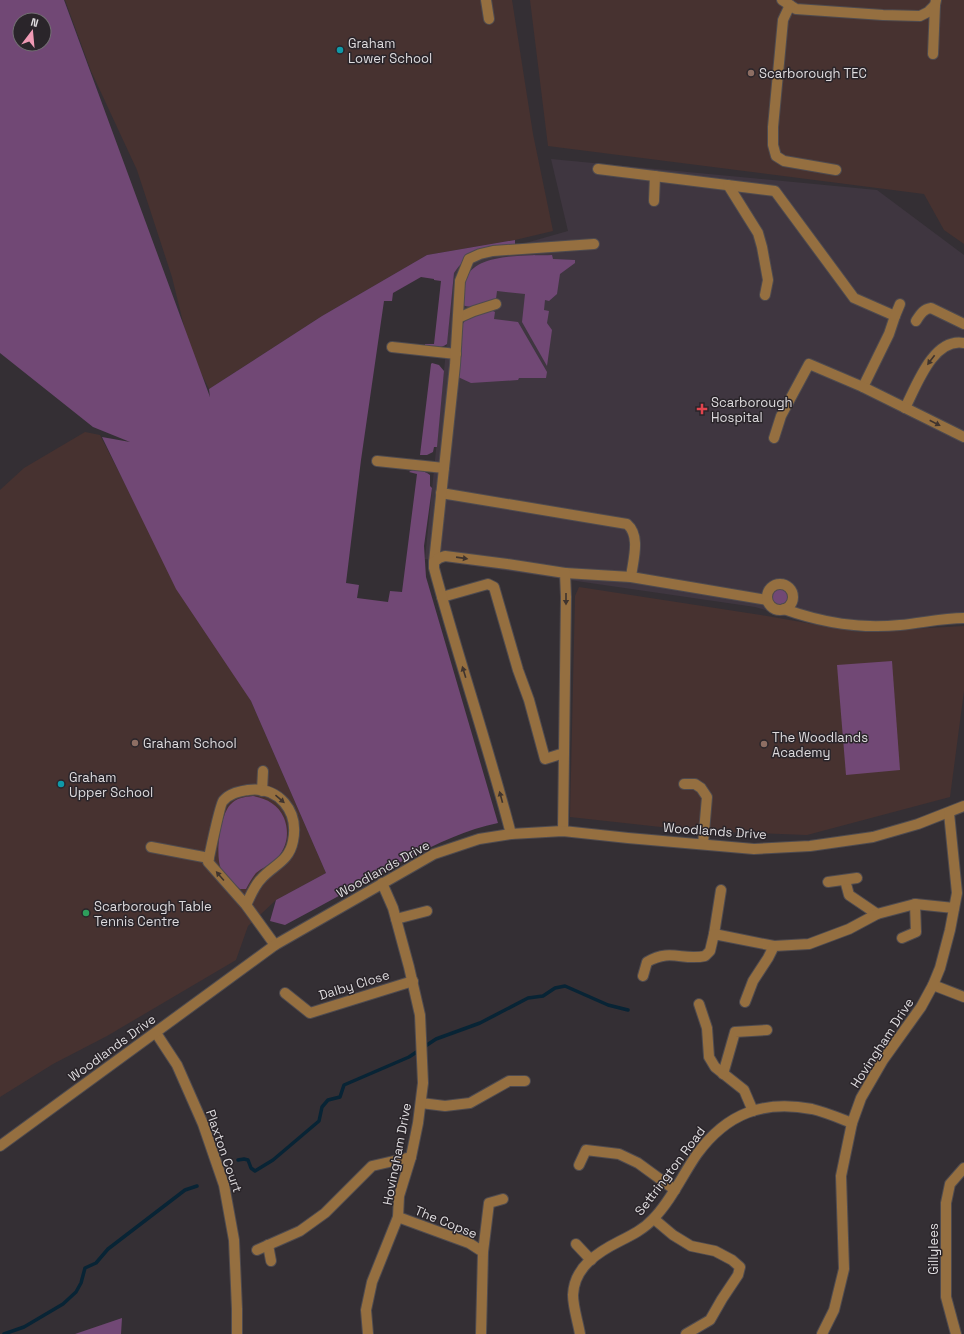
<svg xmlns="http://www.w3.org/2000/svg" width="964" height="1334" font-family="'Space Grotesk',sans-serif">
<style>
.built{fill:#3f3640}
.education{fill:#473230}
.green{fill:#714875;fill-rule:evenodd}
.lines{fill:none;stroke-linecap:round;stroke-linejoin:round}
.stream{stroke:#082435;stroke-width:3.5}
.minor-casing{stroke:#4f4b4f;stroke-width:12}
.minor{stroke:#956f40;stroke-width:10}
.oneway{fill:#3f342e}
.culture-dot{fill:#0f9aa8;stroke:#2a252a;stroke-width:1.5}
.education-dot{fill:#8d6e63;stroke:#2a252a;stroke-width:1.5}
.health-dot{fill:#e0444e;stroke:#2a252a;stroke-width:1.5}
.leisure-dot{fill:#2e9e5b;stroke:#2a252a;stroke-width:1.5}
.labels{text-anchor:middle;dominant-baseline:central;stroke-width:3;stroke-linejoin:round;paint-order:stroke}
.poi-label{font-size:13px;fill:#dedbde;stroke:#2a252a;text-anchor:start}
.street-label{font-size:13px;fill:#dedbde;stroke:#2a252a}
</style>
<rect width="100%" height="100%" fill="#342f34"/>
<polygon class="built" points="551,159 877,190 964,255 964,622 809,622 755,607 425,559 456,252 469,259 568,231"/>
<g class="education">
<polygon points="65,0 512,0 533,134 553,231 515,240 427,255 322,316 209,389 190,351 172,277 137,170 91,71"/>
<polygon points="530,0 964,0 964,244 944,230 924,194 548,146"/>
<polygon points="85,432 100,435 147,527 251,701 326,873 276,900 248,926 236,960 107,1036 53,1064 0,1097 0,490 24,468"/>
<polygon points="579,587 767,616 858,632 964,626 964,691 950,797 807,835 697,831 570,817 575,596"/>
</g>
<g class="green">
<path d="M0,0H64L210,397L209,389L322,316L427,255L515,240V246C488,251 470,248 454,273L447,344C441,349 433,347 425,346V344H434L441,281L434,280V279L421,277L393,293L392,301H384L361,460L346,583L359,585L357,598L388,602L390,591L402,592L417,474L409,472C414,468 425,471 430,475V486L432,488L424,546L426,577L498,823C467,829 437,844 408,858C367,880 327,903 285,925L270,921L276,900L326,873L251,701L176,589L102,437L130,442L93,427L0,353ZM20,20H44V44H20Z"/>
<path d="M552,255L553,259L575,260V263L560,274L557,294L549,301L545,300L544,310L549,311L547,323L552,330L547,366L522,322L525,294L497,291L496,299C486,302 473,310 463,305C463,298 463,288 465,281C473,252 529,256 552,255Z"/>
<polygon points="491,310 495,312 494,319 518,322 547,372 546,378 519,378 518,380 471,383 458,377 462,325 467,318"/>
<polygon points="432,363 439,365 444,371 437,447 434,447 433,452 427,455 420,455 431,364"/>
<circle cx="780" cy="598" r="10"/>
<polygon points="892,661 900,770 846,775 837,665"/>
<path d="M253,796C267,799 278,804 284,818C290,833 287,850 274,861C269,865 262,868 256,873C252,878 249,883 246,889H240C233,883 225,877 221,869C215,855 220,816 230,805C236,798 244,797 253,796Z"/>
<polygon points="122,1318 121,1334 75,1334"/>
</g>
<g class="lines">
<g class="stream">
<polyline points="238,1160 244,1159 248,1160 251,1168 255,1171 273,1160 319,1121 322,1107 328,1100 340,1097 344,1085 409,1057 436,1039 480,1023 528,998 543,996 555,988 565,986 608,1005 628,1010"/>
<polyline points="4,1334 24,1327 63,1304 76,1292 81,1283 85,1268 96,1263 108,1249 185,1190 197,1186"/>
</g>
<defs>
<g id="minor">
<polyline points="486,0 489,19"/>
<polyline points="782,0 796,9 883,15 920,16 928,12 935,5 936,0"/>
<polyline points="790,5 783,20 773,127 773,145 776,156 784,161 836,170"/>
<polyline points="933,54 935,5"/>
<polyline points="598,169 775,191 854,298 895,316 889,334 863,387"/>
<polyline points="728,185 758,233 762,247 768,280 765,295"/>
<polyline points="654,201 655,176"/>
<polyline points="895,316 900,304"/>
<polyline points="458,318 474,311 496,304"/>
<path d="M916,321C920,315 923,309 931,308L964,324"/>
<polyline points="392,347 456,354"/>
<path d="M905,408C916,387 933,337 964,343"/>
<polyline points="774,438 781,416 809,364 863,387 964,437"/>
<polyline points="377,461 444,468"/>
<path d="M441,493L627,524C641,536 633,560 631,577"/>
<polyline points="434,562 455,365 460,281 469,259 480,254 493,251 594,244"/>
<polyline points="565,573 631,577 767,600"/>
<circle cx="780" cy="597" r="13"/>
<polyline points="442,597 488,584 494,587 518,670 529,700 545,759 564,753"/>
<path d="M784,609C823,623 859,629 900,625C922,623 942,618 964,618"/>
<polyline points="684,784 695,784 701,788 707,797 703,844"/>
<polyline points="262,791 263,771"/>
<path d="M511,834C488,745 458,658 434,568V562L439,558L445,556L507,564L565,573L566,597L563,831"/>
<polyline points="151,847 209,858"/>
<polyline points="845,880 849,895 877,914"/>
<polyline points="828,882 857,878"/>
<path d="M246,905C250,897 254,886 261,879C273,865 289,862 293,841C299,811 279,786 248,790C238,792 230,793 223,801C220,804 210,853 208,862L246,905L275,945"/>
<polyline points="396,919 427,911"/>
<polyline points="714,934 721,890"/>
<polyline points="902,938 916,932 915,904"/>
<path d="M643,976L647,962C671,948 682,961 705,956L710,951L714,934L774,946"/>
<polyline points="933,985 964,997"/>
<polyline points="285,993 310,1013 413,981"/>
<polyline points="745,1002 753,981 768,958 774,946 809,944 849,929 877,914 915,904 954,908"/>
<polyline points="699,1004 707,1028 709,1057 715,1067 744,1090 753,1111"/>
<polyline points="156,1033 177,1065 203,1124 224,1185 234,1240 237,1309 237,1334"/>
<polyline points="723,1074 735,1032 767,1030"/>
<polyline points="421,1103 445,1106 470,1103 509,1081 525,1081"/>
<polyline points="0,1146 275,945 434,854 479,839 511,834 563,831 628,838 754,849 810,846 873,837 918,824 964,806"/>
<polyline points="579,1165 586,1150 619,1154 638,1163 675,1190"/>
<polyline points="398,1217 469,1243 483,1252 481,1334"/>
<polyline points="654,1219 673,1235 691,1246 715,1251 732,1260 740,1267 738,1275 722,1299 710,1320 686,1334"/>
<polyline points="576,1244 591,1260"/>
<polyline points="268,1245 271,1261"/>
<polyline points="257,1250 300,1231 325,1213 372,1166 411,1157"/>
<polyline points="483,1252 489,1203 503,1199"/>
<polyline points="368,1334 366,1310 372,1282 398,1217 399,1196 411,1157 418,1123 423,1083 420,1015 409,967 393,908 382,883"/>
<path d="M580,1334C578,1322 573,1307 573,1295C574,1267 598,1252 620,1241C632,1235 644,1229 653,1219C671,1201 683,1174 697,1154C727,1113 763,1100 812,1109C825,1112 839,1118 852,1123"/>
<polyline points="822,1334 834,1310 844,1269 841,1176 852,1123 861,1098 883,1060 921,1007 933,985 940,968 950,930 957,893 949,813"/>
<polyline points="956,1334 946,1297 946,1203 950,1184 964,1168"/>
</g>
</defs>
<use href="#minor" class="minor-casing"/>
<use href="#minor" class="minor"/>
</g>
<defs><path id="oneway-solid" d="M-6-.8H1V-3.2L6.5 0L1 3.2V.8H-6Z"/></defs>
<g class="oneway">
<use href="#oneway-solid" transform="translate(931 360) rotate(127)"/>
<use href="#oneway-solid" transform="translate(935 423) rotate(27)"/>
<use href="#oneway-solid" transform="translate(462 558) rotate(8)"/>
<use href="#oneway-solid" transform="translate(566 599) rotate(90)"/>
<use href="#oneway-solid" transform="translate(464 672) rotate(-107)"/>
<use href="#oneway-solid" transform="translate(501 797) rotate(-105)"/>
<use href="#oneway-solid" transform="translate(280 799) rotate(41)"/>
<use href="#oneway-solid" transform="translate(220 876) rotate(-131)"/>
</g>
<g class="culture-dot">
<circle cx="340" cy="50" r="4"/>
<circle cx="61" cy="784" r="4"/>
</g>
<g class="education-dot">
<circle cx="751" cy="73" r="4"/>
<circle cx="135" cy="743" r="4"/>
<circle cx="764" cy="744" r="4"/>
</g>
<path class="health-dot" d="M700 403h4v4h4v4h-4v4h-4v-4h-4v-4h4z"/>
<circle class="leisure-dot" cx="86" cy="913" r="4"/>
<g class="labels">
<g class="poi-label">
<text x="348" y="43">Graham<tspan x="348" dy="15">Lower School</tspan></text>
<text x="759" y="73">Scarborough TEC</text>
<text x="711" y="402">Scarborough<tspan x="711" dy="15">Hospital</tspan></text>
<text x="772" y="737">The Woodlands<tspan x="772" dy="15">Academy</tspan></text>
<text x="143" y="743">Graham School</text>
<text x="69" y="777">Graham<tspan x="69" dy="15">Upper School</tspan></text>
<text x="94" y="906">Scarborough Table<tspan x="94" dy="15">Tennis Centre</tspan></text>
</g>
<g class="street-label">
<text transform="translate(715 831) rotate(4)">Woodlands Drive</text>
<text transform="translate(383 869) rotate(-29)">Woodlands Drive</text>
<text transform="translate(354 985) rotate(-17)">Dalby Close</text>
<text transform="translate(882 1043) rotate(-57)">Hovingham Drive</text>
<text transform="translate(112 1048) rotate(-36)">Woodlands Drive</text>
<text transform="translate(224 1151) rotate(71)">Plaxton Court</text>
<text transform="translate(397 1154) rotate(-79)">Hovingham Drive</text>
<text transform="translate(670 1171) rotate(-53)">Settrington Road</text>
<text transform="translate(446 1222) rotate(22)">The Copse</text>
<text transform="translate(933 1249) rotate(-90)">Gillylees</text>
</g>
</g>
<g transform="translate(32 32) rotate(16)"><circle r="19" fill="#2a252a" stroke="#726e72"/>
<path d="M0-3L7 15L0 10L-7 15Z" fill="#f09ab5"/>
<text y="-6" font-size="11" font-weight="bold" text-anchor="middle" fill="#dedbde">N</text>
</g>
</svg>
